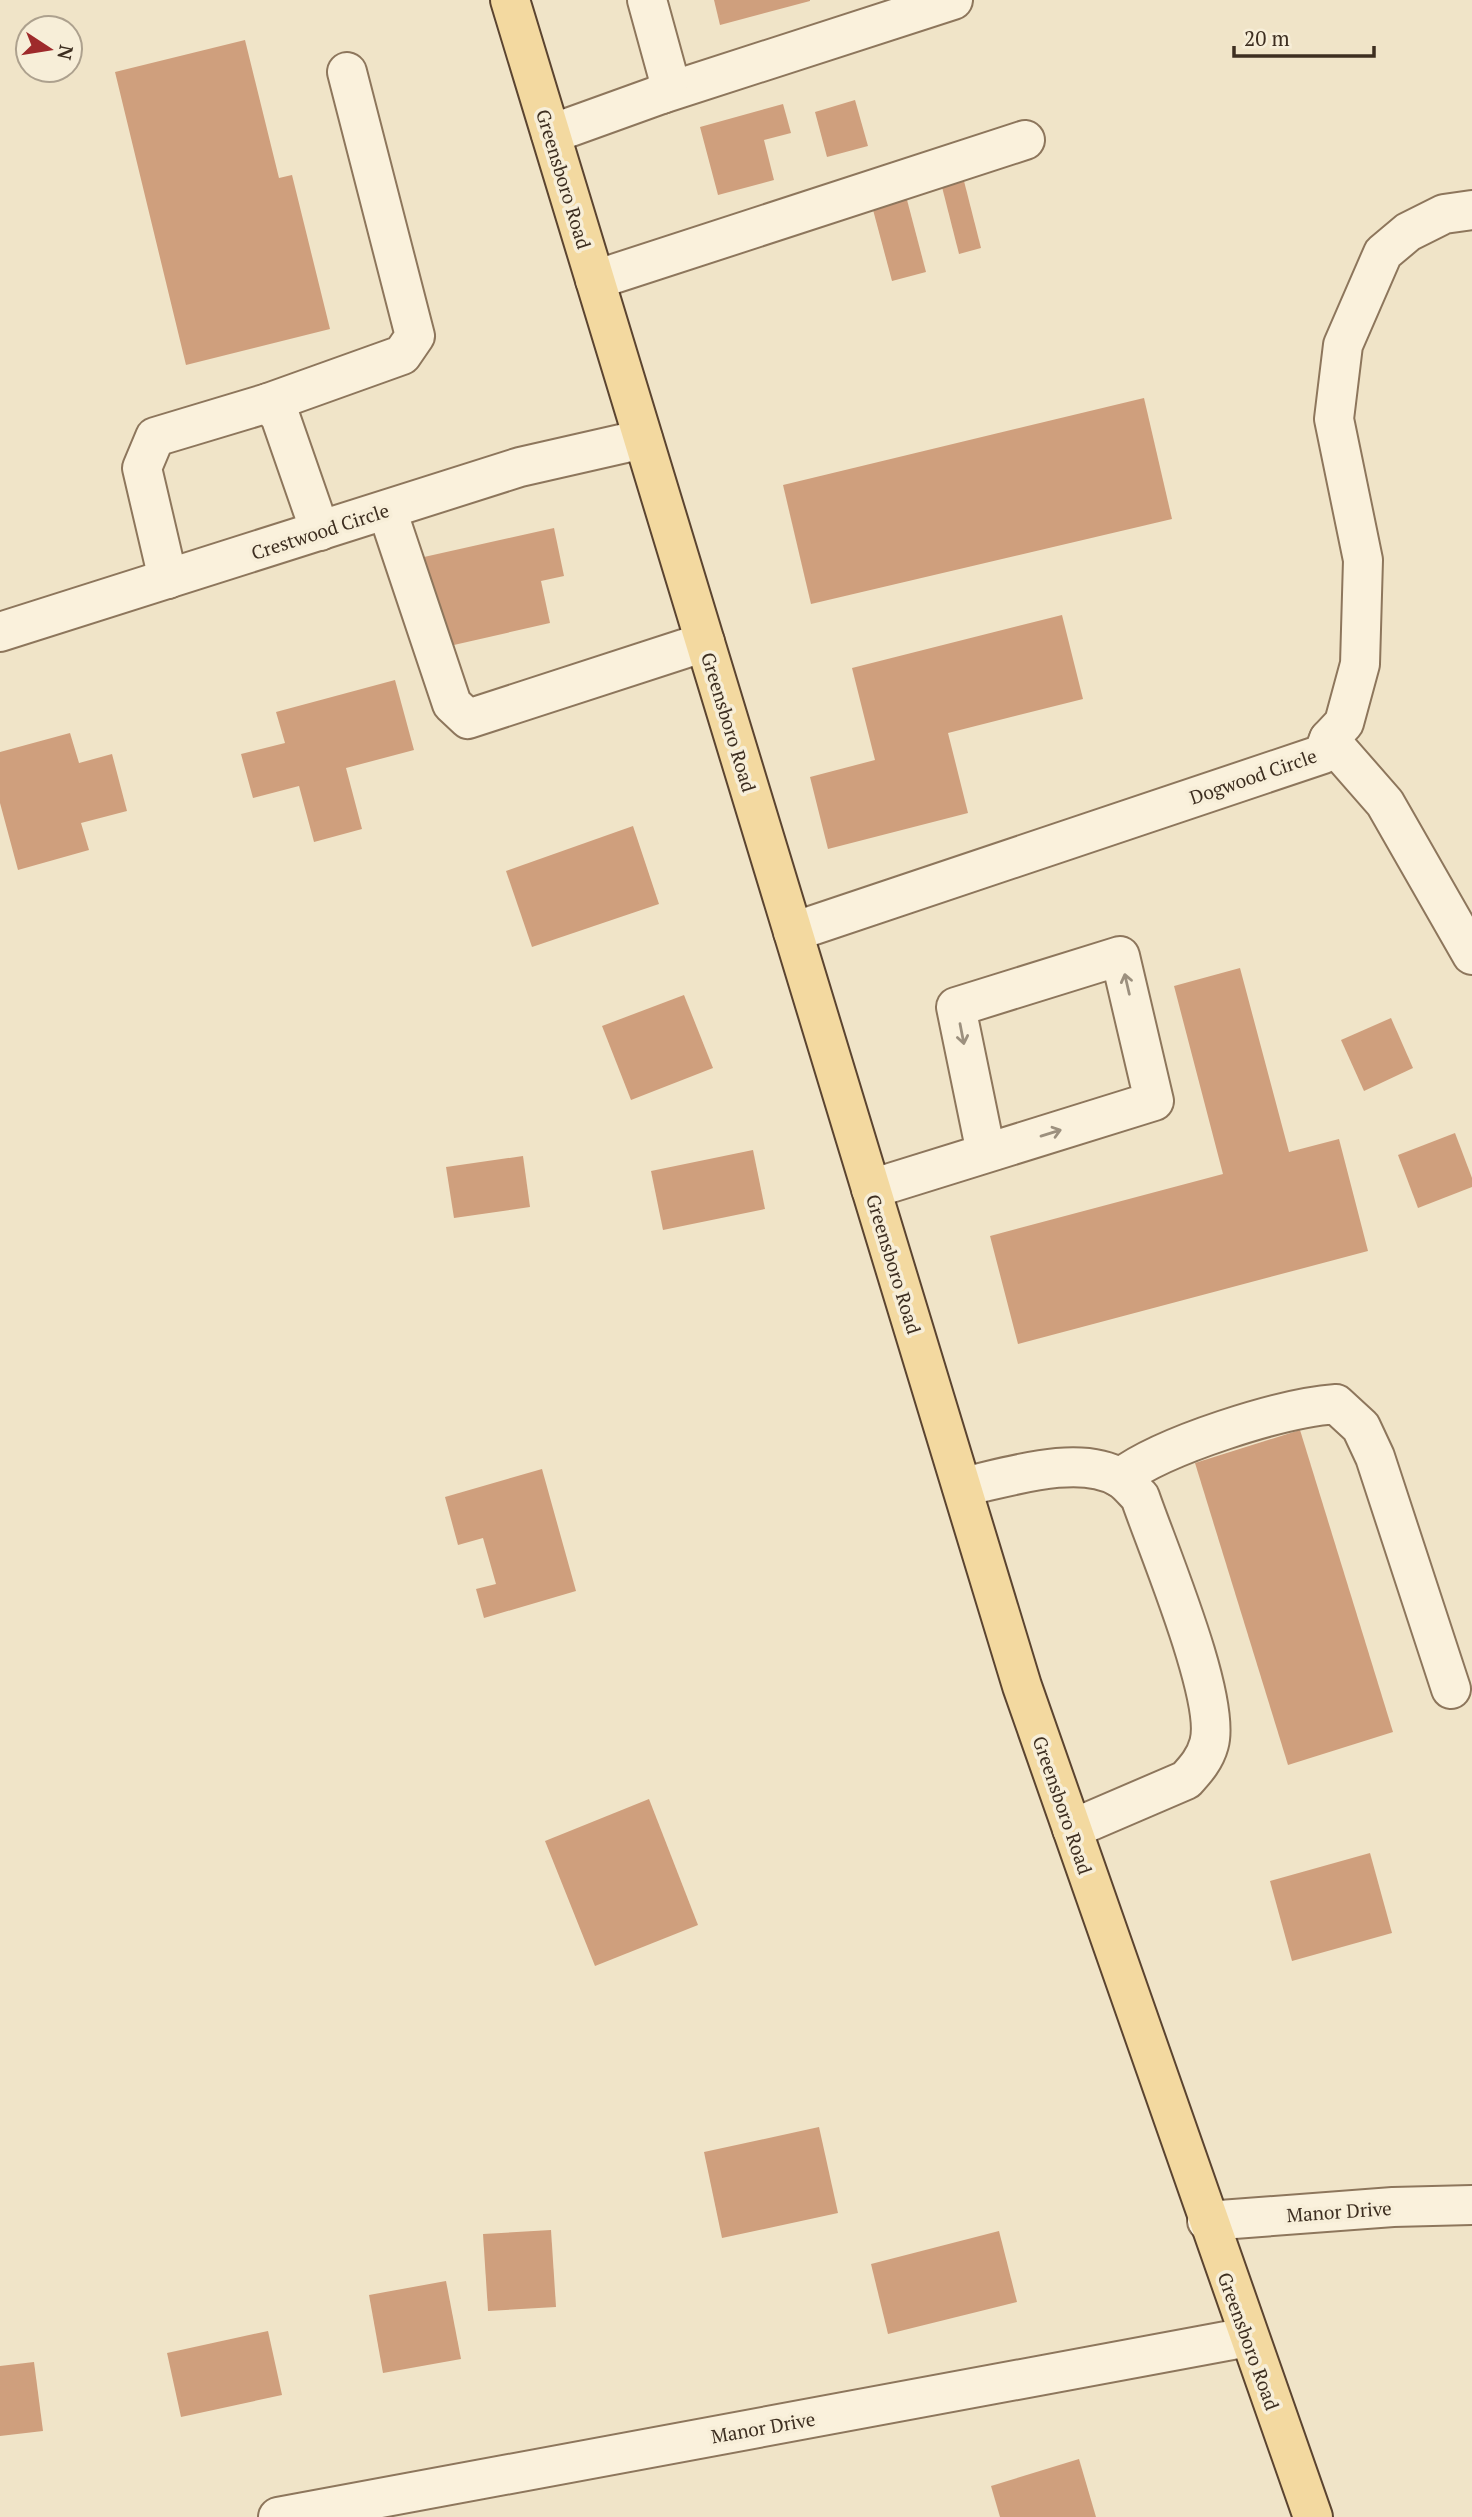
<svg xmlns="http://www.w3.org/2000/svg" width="1472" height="2517" font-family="'PT Serif',serif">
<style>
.building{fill:#cf9f7d}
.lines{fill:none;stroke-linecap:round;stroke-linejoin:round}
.minor-casing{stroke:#8d765c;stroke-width:42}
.major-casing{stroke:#5b4430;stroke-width:42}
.minor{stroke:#faf1dc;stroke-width:38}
.major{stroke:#f3d9a0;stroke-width:38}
.oneway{stroke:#9c907e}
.labels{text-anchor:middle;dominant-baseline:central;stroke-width:7;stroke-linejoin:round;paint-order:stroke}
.street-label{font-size:19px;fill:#3d2e20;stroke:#f7eed8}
</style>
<rect width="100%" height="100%" fill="#f0e4c8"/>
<g class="building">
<polygon points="714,0 810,0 810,1 720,25"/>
<polygon points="245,40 279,178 292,175 330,329 186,365 115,72"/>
<polygon points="855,100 868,146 827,157 815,112"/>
<polygon points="783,104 791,133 764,140 774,180 718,195 700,127"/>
<polygon points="964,181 981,248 959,254 942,187"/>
<polygon points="906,196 926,272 892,281 872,206"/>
<polygon points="1144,398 1172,519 811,604 783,485"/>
<polygon points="554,528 564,576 541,581 550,623 445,647 424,557"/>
<polygon points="1062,615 1083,699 948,733 968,813 828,849 810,777 875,760 852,668"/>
<polygon points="395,680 414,750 346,768 362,829 314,842 299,786 253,798 241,754 285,743 276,712"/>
<polygon points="70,733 79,763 112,754 127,811 81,823 89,850 18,870 0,803 0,752"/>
<polygon points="633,826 659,904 532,947 506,871"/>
<polygon points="1240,968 1289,1152 1339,1139 1368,1251 1018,1344 990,1236 1223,1174 1174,986"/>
<polygon points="684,995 713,1068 631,1100 602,1026"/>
<polygon points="1391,1018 1413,1068 1364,1091 1341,1040"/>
<polygon points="1455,1133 1472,1178 1472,1187 1418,1208 1398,1155"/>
<polygon points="753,1150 765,1209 663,1230 651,1171"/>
<polygon points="523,1156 530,1207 454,1218 446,1167"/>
<polygon points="1300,1430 1393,1732 1288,1765 1195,1463"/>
<polygon points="542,1469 576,1591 484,1618 476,1589 496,1584 483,1538 458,1545 445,1497"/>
<polygon points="649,1799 698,1925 595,1966 545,1841"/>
<polygon points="1370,1853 1392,1933 1292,1961 1270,1881"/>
<polygon points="819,2127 838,2213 722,2238 704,2152"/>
<polygon points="551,2230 556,2307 488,2311 483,2234"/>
<polygon points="999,2231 1017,2302 888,2334 871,2264"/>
<polygon points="446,2281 461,2359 383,2373 369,2295"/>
<polygon points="268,2331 282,2395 181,2417 167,2353"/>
<polygon points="34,2362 43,2431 0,2436 0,2366"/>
<polygon points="1079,2459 1096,2517 1000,2517 991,2486"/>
</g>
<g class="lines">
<defs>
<g id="minor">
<polyline points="662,94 953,0"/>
<polyline points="551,134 662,94 669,80 647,0"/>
<polyline points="595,280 1025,140"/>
<polyline points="268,403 402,355 415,336 347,72"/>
<polyline points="387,510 452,704 468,719 705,642"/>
<polyline points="168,579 142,468 155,437 268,403 280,416 320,531"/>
<polyline points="0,632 520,467 643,439"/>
<polyline points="1329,739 1385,803 1472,955"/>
<polyline points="793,932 1323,754 1329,739 1344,723 1360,664 1363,560 1334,419 1343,345 1383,253 1408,232 1444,214 1472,210"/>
<polyline points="871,1189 1154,1101 1120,956 956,1007 986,1153"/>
<path d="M1120,1478C1164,1445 1281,1408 1336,1404L1361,1427L1375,1457L1451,1689"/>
<path d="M962,1487C1006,1478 1079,1453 1120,1478C1127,1482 1134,1491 1140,1497C1157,1547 1222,1699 1209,1744C1205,1759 1196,1769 1186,1780L1072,1829"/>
<polyline points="1207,2221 1393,2207 1472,2205"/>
<polyline points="278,2517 1248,2337"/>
</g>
<polyline id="major" points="510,0 1022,1686 1313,2517"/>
</defs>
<use href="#minor" class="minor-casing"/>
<use href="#major" class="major-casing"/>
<use href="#minor" class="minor"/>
<use href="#major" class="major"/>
</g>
<defs><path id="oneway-shaft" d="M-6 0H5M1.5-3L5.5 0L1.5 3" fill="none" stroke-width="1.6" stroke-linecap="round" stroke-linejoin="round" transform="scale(1.75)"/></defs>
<g class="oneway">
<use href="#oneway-shaft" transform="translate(1127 984) rotate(-103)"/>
<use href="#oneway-shaft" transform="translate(962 1034) rotate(79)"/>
<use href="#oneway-shaft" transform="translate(1051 1133) rotate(-17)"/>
</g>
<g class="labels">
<g class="street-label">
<text transform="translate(564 179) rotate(73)">Greensboro Road</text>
<text transform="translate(320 531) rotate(-18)">Crestwood Circle</text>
<text transform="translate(729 722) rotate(73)">Greensboro Road</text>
<text transform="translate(1253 776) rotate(-19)">Dogwood Circle</text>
<text transform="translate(894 1264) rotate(73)">Greensboro Road</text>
<text transform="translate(1063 1805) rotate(71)">Greensboro Road</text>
<text transform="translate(1339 2211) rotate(-4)">Manor Drive</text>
<text transform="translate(1249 2341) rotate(70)">Greensboro Road</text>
<text transform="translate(763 2427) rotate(-10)">Manor Drive</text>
</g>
</g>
<g transform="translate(49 49) rotate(102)"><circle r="33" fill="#f7eed8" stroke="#ada18e" stroke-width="2"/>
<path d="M0-5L12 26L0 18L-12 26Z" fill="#9e2a2b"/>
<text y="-10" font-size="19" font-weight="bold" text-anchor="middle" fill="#3d2e20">N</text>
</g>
<path d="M1234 46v10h140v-10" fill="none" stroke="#3d2e20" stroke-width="3.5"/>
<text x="1244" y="46" font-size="21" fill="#3d2e20" stroke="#f7eed8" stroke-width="5" paint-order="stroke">20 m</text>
</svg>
